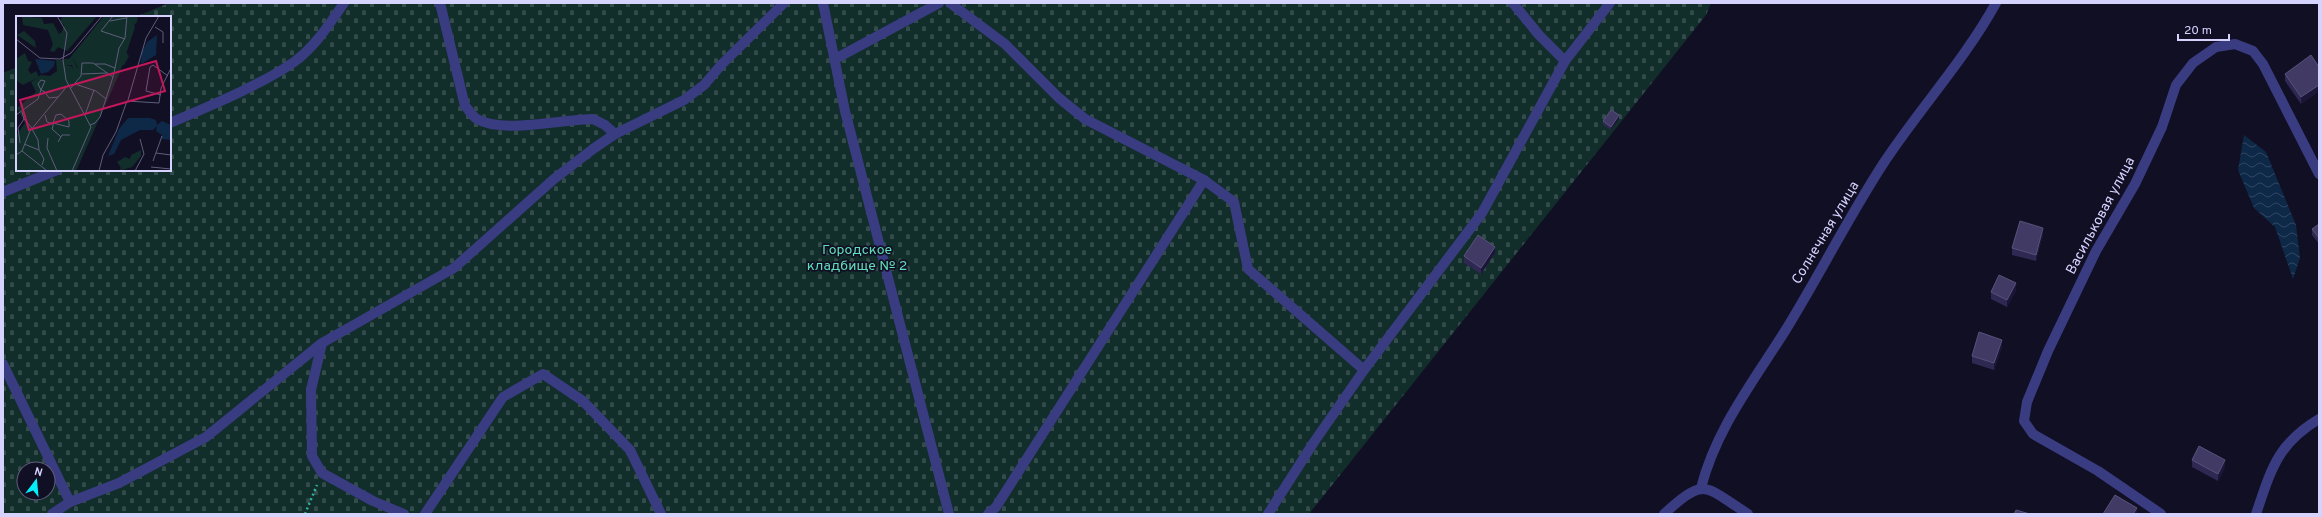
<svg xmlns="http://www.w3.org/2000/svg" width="2322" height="517" font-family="Overpass,sans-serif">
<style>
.cemetery{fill:url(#cemetery-stones);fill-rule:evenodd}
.water{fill:url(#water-waves)}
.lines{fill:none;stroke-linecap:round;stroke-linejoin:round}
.path{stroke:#31b4a4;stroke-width:2.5;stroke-dasharray:2 3;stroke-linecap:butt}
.minor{stroke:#3a3c82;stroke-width:10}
.wall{fill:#2e2852}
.shaded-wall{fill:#1b1638}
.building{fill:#403a64;stroke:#57527c}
.labels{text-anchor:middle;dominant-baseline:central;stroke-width:3.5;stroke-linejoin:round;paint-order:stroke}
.street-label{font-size:14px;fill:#d5d2fe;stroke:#110f24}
.park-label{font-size:14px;fill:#5fdeb7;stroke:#110f24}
.inset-road{fill:none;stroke:#5f5d7b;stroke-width:1}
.view{fill:#c2185b;fill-opacity:0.15;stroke:#c2185b;stroke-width:2}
.inset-edge{fill:none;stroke:#d5d2fe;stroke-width:2}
</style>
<defs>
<pattern id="cemetery-stones" width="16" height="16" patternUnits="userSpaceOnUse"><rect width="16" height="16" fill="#122e2b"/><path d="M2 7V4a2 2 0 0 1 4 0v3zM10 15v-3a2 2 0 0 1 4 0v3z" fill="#344b4b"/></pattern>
<pattern id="water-waves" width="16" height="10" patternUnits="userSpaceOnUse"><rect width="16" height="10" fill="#0e2848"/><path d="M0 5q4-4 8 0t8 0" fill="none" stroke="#304663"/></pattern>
</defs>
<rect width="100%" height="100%" fill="#110f24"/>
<path class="cemetery" d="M169,3H1711L1706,15L1309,514H3V73L17,67V170H170V17H135ZM24,469H48V493H24Z"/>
<polygon class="water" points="2244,135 2266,152 2296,225 2300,258 2293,279 2275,227 2254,208 2238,170"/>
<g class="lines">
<polyline class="path" points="305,514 317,485"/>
<g class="minor">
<path d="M440,3L465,106C469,110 473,117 477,119C502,134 563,119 593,119L605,125L615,134"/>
<polyline points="823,3 845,111 949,514"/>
<polyline points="950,3 1005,44 1059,98 1085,119 1204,180 1234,202 1248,269 1364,370"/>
<polyline points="835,59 939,3"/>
<polyline points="1565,61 1610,3"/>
<path d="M170,123C207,107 263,84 294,62C315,47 330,23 344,3"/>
<polyline points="3,192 57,170"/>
<polyline points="322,343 311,390 312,456 322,473 373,501 404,514"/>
<polyline points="3,364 70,502"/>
<path d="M1701,488C1716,429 1753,382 1785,331C1819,276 1848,218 1883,164C1919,109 1964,61 1996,3"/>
<polyline points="52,514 70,502 119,483 206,437 322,343 454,268 554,179 593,149 615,134 684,100 704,85 722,64 784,3"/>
<polyline points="425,514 503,397 543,374 583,401 630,450 661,514"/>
<polyline points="988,514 996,507 1204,180"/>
<polyline points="1268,514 1314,442 1364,370 1482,213 1565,61 1539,35 1513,3"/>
<path d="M1664,514C1706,476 1704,486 1748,514"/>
<polyline points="2161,514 2098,471 2033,434 2024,421 2027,402 2048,351 2096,251 2135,184 2162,127 2176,85 2193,63 2216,47 2235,44 2253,51 2263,64 2319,174"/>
<path d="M2256,514C2271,470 2277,444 2319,419"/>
</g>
</g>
<g class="wall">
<polygon points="2319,67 2319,91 2301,104 2285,81 2285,74"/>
<polygon points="1619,119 1611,130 1603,125 1603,121"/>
<polygon points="2319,224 2319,244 2312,235 2312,229"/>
<polygon points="2043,234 2036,261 2012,255 2012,248"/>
<polygon points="1495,253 1481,274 1464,263 1464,256"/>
<polygon points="2016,290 2007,307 1991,299 1991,292"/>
<polygon points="2002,346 1994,370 1972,363 1972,356"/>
<polygon points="2192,460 2225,467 2218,481 2192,467"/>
</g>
<g class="shaded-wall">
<polygon points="2319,85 2319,91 2301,104 2301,97"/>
<polygon points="1619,115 1619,119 1611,130 1611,127"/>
<polygon points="2043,228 2043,234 2036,261 2036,255"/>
<polygon points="1495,247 1495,253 1481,274 1481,268"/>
<polygon points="2016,283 2016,290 2007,307 2007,300"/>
<polygon points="2002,340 2002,346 1994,370 1994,363"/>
<polygon points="2225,460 2225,467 2218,481 2218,474"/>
<polygon points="2137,508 2137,514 2133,514"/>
</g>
<g class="building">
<polygon points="2311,55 2319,67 2319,85 2301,97 2285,74"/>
<polygon points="1611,110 1619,115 1611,127 1603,121"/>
<polygon points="2020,221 2043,228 2036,255 2012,248"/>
<polygon points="2319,224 2319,238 2312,229"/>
<polygon points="1478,235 1495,247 1481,268 1464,256"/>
<polygon points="1999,275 2016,283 2007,300 1991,292"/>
<polygon points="1979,332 2002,340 1994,363 1972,356"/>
<polygon points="2199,446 2225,460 2218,474 2192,460"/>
<polygon points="2115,495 2137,508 2133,514 2103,514"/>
<polygon points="2016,510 2030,514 2014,514"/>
</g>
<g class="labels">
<g class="street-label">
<text transform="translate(2101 216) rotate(-62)">Васильковая улица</text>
<text transform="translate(1826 233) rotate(-59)">Солнечная улица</text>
</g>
<g class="park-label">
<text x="857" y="250">Городское<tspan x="857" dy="16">кладбище № 2</tspan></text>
</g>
</g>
<g transform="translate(16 16)">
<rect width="155" height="155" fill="#110f24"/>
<path d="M0,0L26,2L28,8L37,7L43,18L46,16L48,9L44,5L47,0H81L51,35L42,31L38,36L34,35L37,28L32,14L7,9L6,1ZM88,0H122L121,6L114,13L109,35L113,40L108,49L103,50L71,36L57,43L63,56L57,55L56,49L49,50L48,43H53ZM8,15L19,25L20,32L1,19ZM9,37L12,45L16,46L12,54L15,58L20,55L23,61L7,69L1,65L0,43Z" fill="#122e2b"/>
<path d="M125,134V140L116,151L103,155L105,152L101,146L109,141L114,143L115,139Z" fill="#122e2b"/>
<path d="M91,0H118L116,6L119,11L104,56L60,155H0V120L9,107L1,92L20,76L15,66L25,59L34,60L41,55L40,44H48L50,50H55L58,55L62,52L57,43L70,35L71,24Z" fill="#122e2b"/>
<path d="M141,19L140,39L125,48L126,36L131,26ZM19,43L39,45L38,50L32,56L25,58ZM112,102H134L140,104L141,109L146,105L155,109V124L146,123V119L140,115L141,110L137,114H124L105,124L98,138L92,140L103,113Z" fill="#0e2848"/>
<path class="inset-road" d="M41,0L51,17L47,44L50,64L75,111L56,155M97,0L85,15L109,23M94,5L110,2M139,11L147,16V27M0,23L24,42L44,43L55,37L86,0M79,48H89L99,52L97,61M99,52L103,32L109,22L111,0M66,58L91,57M59,68L80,75L90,83M0,70V84M54,73L65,60L66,47H77L97,61L84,101L79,107L74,109M145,79L130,75L134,51L137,49L152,60M112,84L130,22L143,0M0,99L22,83L25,74L29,65L25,64L22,68L25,74L29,76L33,82L42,81M29,99L31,106L34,107H37L53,111V105L45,98L40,99L37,107V110L36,113L45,121M69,99L78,74M8,103L16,112M32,122L31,132L41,155M42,126L46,119H54M4,127L2,112L8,103L6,96M8,128L23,134L22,124L16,113M23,134L28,143L26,149M6,135L30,154M140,137L155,139M0,139L6,135L14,115L52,69M137,145L146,120M135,151L155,153M83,155L87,139L100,116L111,85L143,87L145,72L155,52M119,155L128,138L124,123"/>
<path class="view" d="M140,45L149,75L13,114L4,84Z"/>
<rect width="155" height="155" class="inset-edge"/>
</g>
<rect width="2322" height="517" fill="none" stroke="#d5d2fe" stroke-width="8"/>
<g transform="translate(36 481) rotate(16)"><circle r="19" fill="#110f24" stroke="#5f5d7b"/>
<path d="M0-3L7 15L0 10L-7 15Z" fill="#04eef9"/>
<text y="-6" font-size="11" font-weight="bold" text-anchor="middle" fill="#d5d2fe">N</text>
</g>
<path d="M2178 34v6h51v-6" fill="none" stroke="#d5d2fe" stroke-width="2"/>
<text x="2184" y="34" font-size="12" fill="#d5d2fe" stroke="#110f24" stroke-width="3" paint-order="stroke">20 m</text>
</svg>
